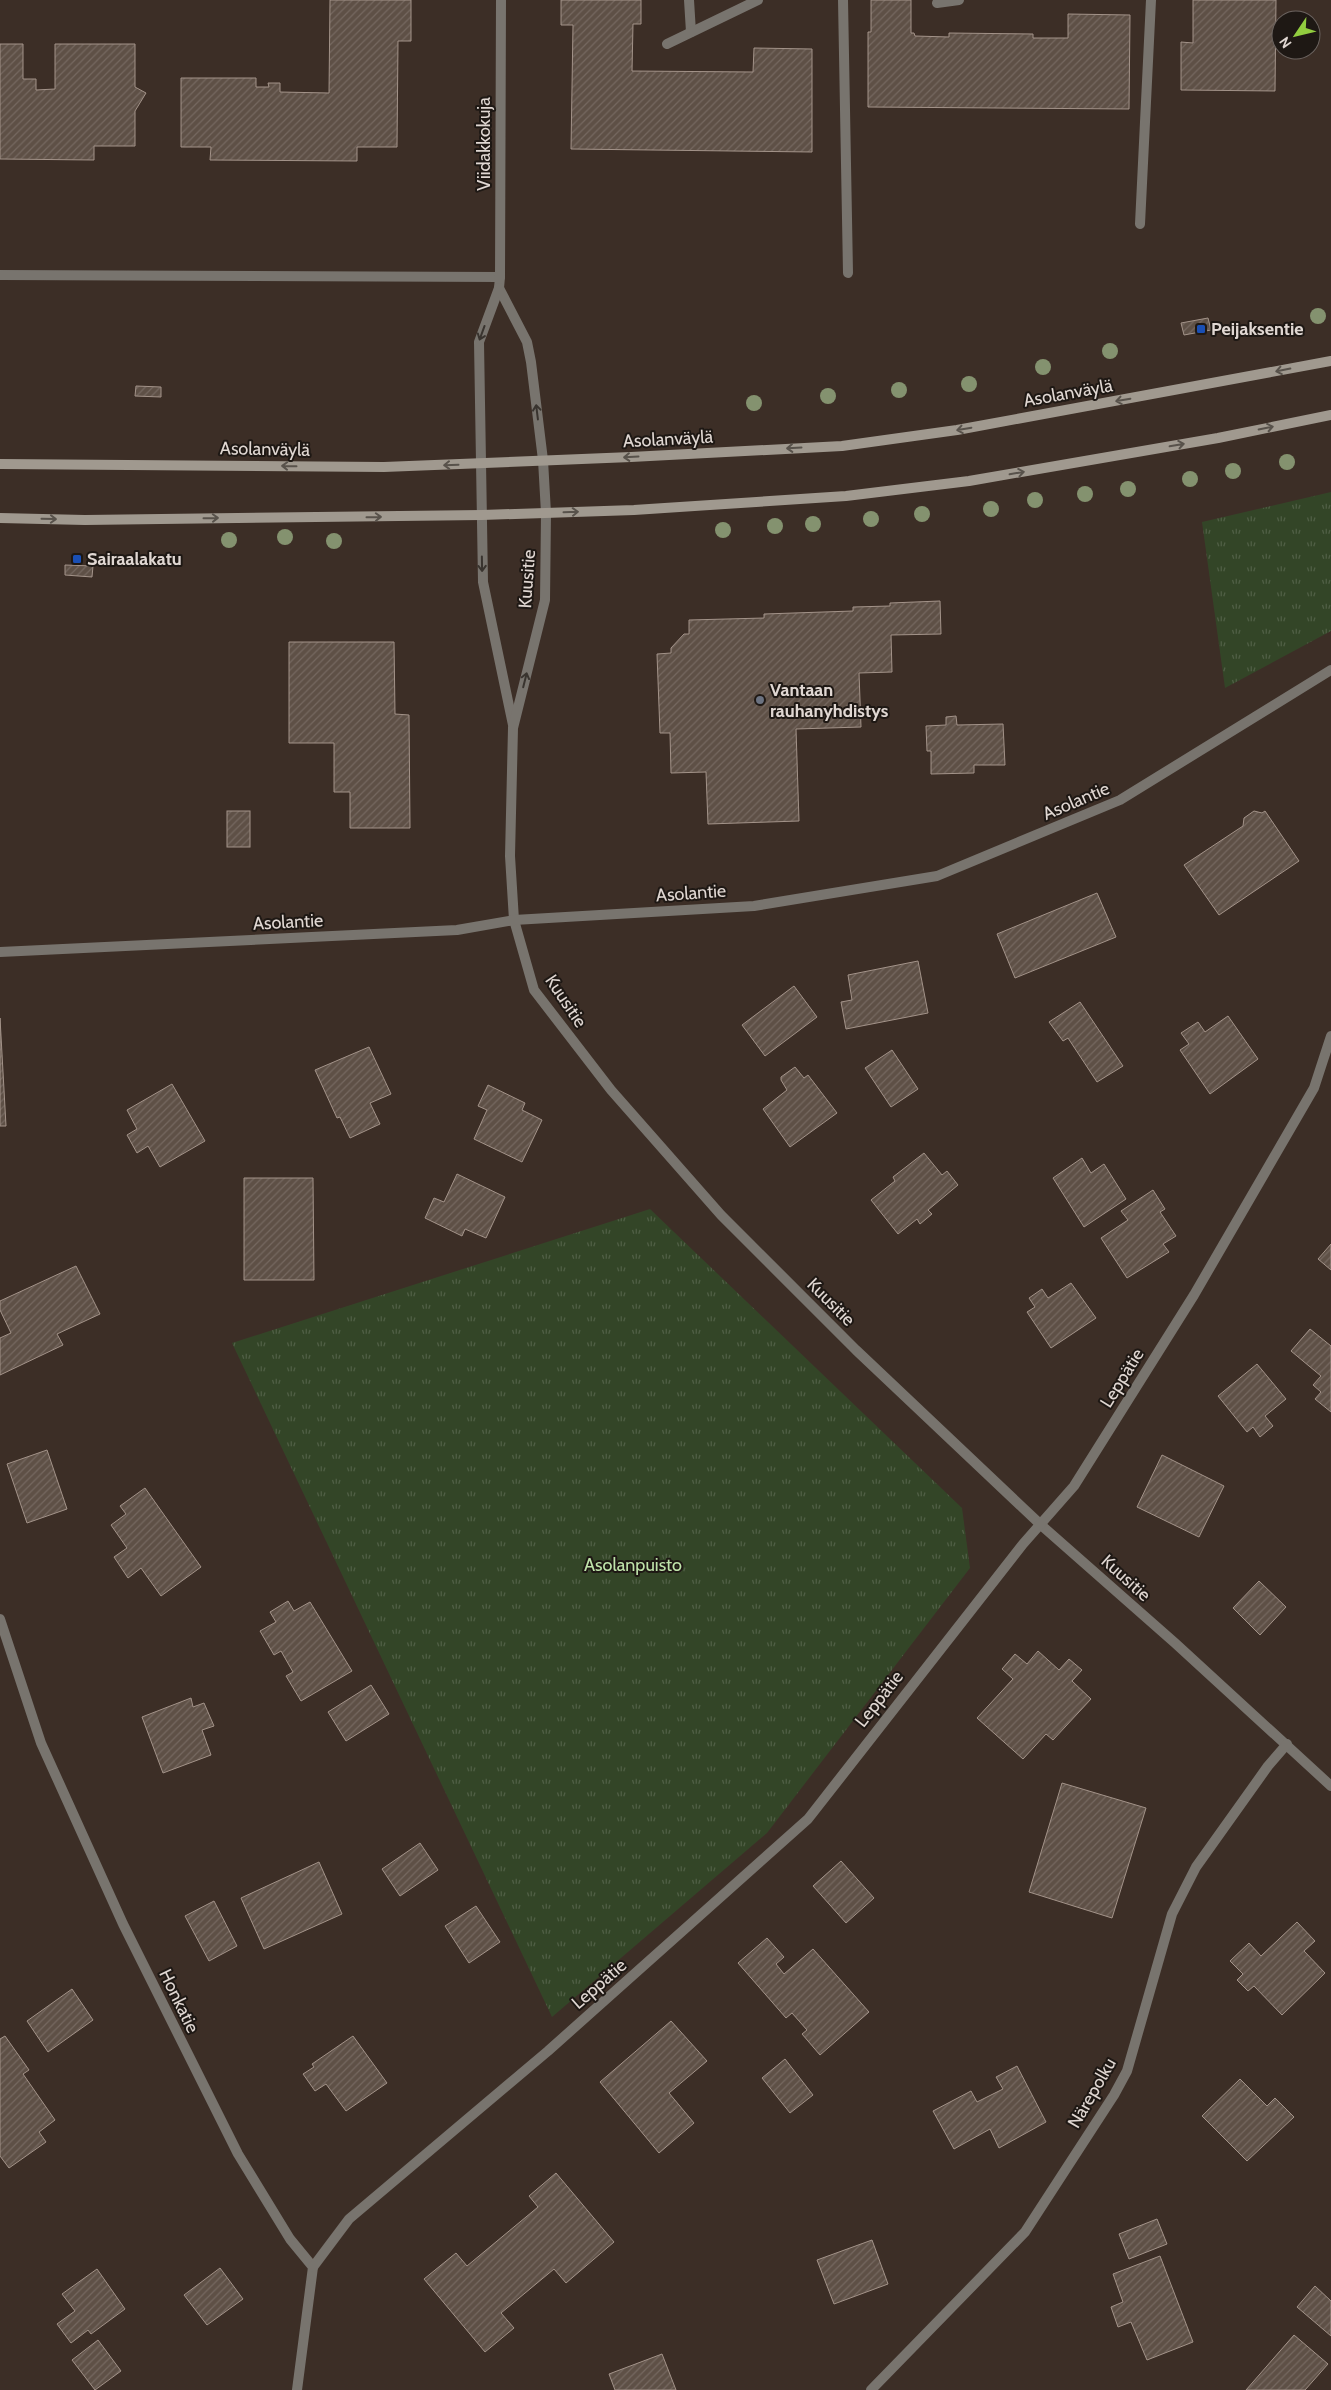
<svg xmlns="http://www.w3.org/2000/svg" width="1331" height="2390" font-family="Cabin,sans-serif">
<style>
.park{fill:url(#park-tufts)}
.building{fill:url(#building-hatch);stroke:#a39389}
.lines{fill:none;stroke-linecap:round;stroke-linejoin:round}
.service{stroke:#78746e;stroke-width:10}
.minor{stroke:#78746e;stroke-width:10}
.secondary{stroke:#a0998f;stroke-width:10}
.tree{fill:#84926f}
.oneway{stroke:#39342f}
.oneway2{stroke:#58524b}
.transit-dot{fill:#1a4fb4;stroke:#1e1814;stroke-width:2}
.worship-dot{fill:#6b7280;stroke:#1e1814;stroke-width:2}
.labels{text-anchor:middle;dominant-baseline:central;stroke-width:4;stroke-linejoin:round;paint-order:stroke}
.street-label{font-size:18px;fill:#e0d7d2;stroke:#1e1814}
.poi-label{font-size:18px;font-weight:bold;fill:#e0d7d2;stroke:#1e1814;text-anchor:start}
.park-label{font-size:18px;fill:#bfe3aa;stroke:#1e1814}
</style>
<defs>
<pattern id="park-tufts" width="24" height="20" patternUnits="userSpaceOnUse" patternTransform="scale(1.25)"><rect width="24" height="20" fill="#334527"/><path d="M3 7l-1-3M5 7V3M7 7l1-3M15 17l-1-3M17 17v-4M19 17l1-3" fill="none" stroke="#505f45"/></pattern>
<pattern id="building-hatch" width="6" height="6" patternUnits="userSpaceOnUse" patternTransform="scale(1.25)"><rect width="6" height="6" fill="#5e5046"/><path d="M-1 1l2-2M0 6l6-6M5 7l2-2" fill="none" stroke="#756860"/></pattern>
</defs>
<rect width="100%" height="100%" fill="#3c2e26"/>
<g class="park">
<polygon points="1331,492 1331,631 1225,688 1202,522"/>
<polygon points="650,1209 962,1508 970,1568 767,1833 552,2017 232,1343"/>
</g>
<g class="building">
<polygon points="330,0 411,0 411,41 398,41 397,147 357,147 357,161 210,160 211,147 181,147 181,78 256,78 256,87 269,87 268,83 280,83 280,92 329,93"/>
<polygon points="561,0 641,0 641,24 633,24 632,71 753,72 754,48 812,49 812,152 571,149 573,25 561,25"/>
<polygon points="871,0 911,0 911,33 914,33 915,36 949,37 949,33 1033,34 1033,38 1068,38 1068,14 1130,15 1129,109 868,107 868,32 871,32"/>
<polygon points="1193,0 1276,0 1275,91 1181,90 1181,42 1193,43"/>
<polygon points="0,44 23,44 23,79 36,79 36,90 55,89 55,44 135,44 135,87 146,93 135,111 135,146 94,146 94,160 0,159"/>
<polygon points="1208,318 1211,330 1184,335 1181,323"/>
<polygon points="136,386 161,387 161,397 135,396"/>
<polygon points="65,565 93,566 92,577 65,575"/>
<polygon points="940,601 941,634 891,635 892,672 859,673 861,727 796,729 799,821 708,824 706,772 671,773 670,733 660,733 657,654 671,653 671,648 684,634 689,634 689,620 764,618 764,614 853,611 853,607 890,606 890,603"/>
<polygon points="289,642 394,642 395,714 409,715 410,828 350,828 350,792 334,792 334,743 289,743"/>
<polygon points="956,716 957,725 1003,724 1005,765 974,765 974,773 931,774 931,751 927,751 926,726 946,725 946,717"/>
<rect x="227" y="811" width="23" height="36"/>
<polygon points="1254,811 1262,813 1265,811 1299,861 1219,915 1184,865 1243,826 1244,818"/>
<polygon points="1097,893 1116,937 1015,978 997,934"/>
<polygon points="918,961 928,1013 846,1029 841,1002 852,1000 848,975"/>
<polygon points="794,986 817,1017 765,1056 742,1025"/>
<polygon points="1080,1002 1123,1066 1097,1082 1068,1038 1063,1041 1049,1022"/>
<polygon points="1228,1016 1258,1059 1210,1094 1180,1050 1189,1044 1181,1033 1198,1022 1205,1032"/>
<polygon points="0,1018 6,1126 0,1126"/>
<polygon points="369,1047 391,1094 370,1103 380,1124 350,1138 340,1117 337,1118 315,1070"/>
<polygon points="892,1050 918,1089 891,1107 865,1068"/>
<polygon points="795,1067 804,1078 808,1075 837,1113 790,1147 763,1109 787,1090 781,1080 781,1077"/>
<polygon points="172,1084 205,1141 160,1167 148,1146 137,1153 127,1135 137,1129 127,1110"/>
<polygon points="488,1085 525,1103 522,1110 542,1120 522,1162 474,1139 487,1110 478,1106"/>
<polygon points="924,1153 942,1175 947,1171 958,1185 928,1210 932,1214 920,1224 917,1219 898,1234 871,1200 895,1181 893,1177"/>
<polygon points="1082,1158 1091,1173 1104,1164 1126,1199 1084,1227 1053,1178"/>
<polygon points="457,1174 505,1197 486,1238 465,1229 462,1236 425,1218 434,1198 444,1202"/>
<polygon points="244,1178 313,1178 314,1280 244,1280"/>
<polygon points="1153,1190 1165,1209 1160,1212 1176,1236 1163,1244 1169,1252 1127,1278 1101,1238 1128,1220 1121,1211"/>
<polygon points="1331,1244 1331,1270 1318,1259"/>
<polygon points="76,1266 100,1314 57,1334 63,1345 0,1375 0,1338 11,1333 0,1310 0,1301"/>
<polygon points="1071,1283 1096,1318 1051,1348 1027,1312 1035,1307 1029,1298 1042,1289 1048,1298"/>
<polygon points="1310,1329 1331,1346 1331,1412 1315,1399 1321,1392 1313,1385 1321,1376 1291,1351"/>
<polygon points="1257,1364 1286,1399 1265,1416 1273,1426 1260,1437 1253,1427 1247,1432 1218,1396"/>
<polygon points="47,1450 67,1509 27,1523 7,1464"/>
<polygon points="1162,1455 1224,1486 1199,1537 1137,1507"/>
<polygon points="145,1488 201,1567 161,1596 141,1568 128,1578 114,1557 127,1548 111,1525 126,1514 120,1506"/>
<polygon points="1259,1581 1286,1607 1260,1635 1233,1608"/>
<polygon points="288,1601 294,1611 310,1602 352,1671 301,1701 286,1676 293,1672 281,1651 274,1655 260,1631 276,1622 270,1612"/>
<polygon points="1038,1651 1059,1670 1069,1659 1082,1670 1072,1681 1091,1699 1053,1740 1046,1734 1023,1759 977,1718 1013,1679 1002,1669 1015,1654 1027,1664"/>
<polygon points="371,1685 389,1714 346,1741 328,1712"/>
<polygon points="191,1698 193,1707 204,1703 214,1726 202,1730 211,1755 163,1773 142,1717"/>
<polygon points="1062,1783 1146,1808 1112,1918 1029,1892"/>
<polygon points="420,1843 438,1870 400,1896 382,1869"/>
<polygon points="841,1861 874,1898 846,1923 813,1886"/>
<polygon points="319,1862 342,1914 264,1949 241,1898"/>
<polygon points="214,1901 237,1946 209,1961 185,1916"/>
<polygon points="476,1906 500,1942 469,1963 445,1926"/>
<polygon points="1297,1922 1315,1941 1304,1951 1325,1973 1282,2015 1254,1986 1248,1991 1237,1980 1243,1974 1230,1961 1249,1943 1261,1956"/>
<polygon points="767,1938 784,1957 776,1964 784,1974 813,1949 869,2012 820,2055 802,2034 807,2030 792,2013 786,2018 738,1963"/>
<polygon points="72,1989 93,2020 48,2052 27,2021"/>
<polygon points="671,2021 707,2061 669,2093 694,2123 659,2153 600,2082"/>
<polygon points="5,2036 29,2070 23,2074 55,2120 39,2132 46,2142 9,2168 0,2156 0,2039"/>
<polygon points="353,2036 387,2083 346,2111 326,2084 315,2091 303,2074 314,2067 312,2064"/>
<polygon points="785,2059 813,2095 790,2113 762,2078"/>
<polygon points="1017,2066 1046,2122 999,2148 990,2129 954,2149 933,2111 971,2091 977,2102 1003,2089 996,2077"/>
<polygon points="1240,2079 1267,2106 1275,2098 1294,2117 1247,2161 1202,2116"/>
<polygon points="556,2173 614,2242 566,2283 554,2269 501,2313 514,2328 485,2352 424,2279 456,2253 467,2266 538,2207 529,2196"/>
<polygon points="1157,2219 1167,2244 1129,2259 1119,2234"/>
<polygon points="872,2240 888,2284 834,2304 817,2260"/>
<polygon points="1160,2256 1193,2342 1147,2360 1131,2322 1118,2327 1111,2307 1123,2302 1113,2274"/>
<polygon points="220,2268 243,2299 207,2325 184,2295"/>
<polygon points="97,2269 125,2309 91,2334 88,2330 71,2343 57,2324 75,2311 62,2294"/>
<polygon points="1315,2286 1331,2301 1331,2336 1297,2307"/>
<polygon points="1294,2335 1328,2364 1305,2390 1246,2390"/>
<polygon points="98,2340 121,2371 95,2390 72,2360"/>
<polygon points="662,2354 676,2390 615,2390 609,2374"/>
</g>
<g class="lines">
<g class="service">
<polyline points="689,0 691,32"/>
<polyline points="843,0 848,273"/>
<polyline points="937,3 959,0"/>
<polyline points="667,44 758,0"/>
<polyline points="1140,224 1151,0"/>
<polyline points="0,275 500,277"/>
</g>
<g class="minor">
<polyline points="501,0 500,277 499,288 479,342 483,582 513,725"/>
<polyline points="499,288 527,342 531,362 543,460 546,513 545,600 513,728 510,856 514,920 534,990 611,1090 721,1215 856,1350 1041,1525 1175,1643 1331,1786"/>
<polyline points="0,952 457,930 514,920 754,906 937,876 1120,800 1331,670"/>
<polyline points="0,1619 41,1743 123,1924 238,2154 290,2239 313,2267 297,2390"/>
<polyline points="313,2267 349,2219 548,2051 808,1819 1023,1544 1074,1486 1194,1295 1314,1088 1331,1036"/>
<polyline points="871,2390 1025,2232 1114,2095 1127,2071 1172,1914 1196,1867 1268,1766 1287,1744"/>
</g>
<g class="secondary">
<polyline points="0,464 384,467 631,457 842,446 957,430 1331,361"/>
<polyline points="0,518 85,520 482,515 634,510 846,496 969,481 1218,438 1331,415"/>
</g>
</g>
<g class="tree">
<circle cx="1318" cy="316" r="8"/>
<circle cx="1110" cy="351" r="8"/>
<circle cx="1043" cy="367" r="8"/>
<circle cx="969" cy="384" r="8"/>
<circle cx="899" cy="390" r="8"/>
<circle cx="828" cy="396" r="8"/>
<circle cx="754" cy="403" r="8"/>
<circle cx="1287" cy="462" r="8"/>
<circle cx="1233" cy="471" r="8"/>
<circle cx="1190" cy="479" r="8"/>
<circle cx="1128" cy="489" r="8"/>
<circle cx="1085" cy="494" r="8"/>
<circle cx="1035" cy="500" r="8"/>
<circle cx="991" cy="509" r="8"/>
<circle cx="922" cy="514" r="8"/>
<circle cx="871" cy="519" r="8"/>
<circle cx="813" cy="524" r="8"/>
<circle cx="775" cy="526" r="8"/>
<circle cx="723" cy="530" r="8"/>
<circle cx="285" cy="537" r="8"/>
<circle cx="229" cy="540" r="8"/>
<circle cx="334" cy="541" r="8"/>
</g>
<defs><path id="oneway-shaft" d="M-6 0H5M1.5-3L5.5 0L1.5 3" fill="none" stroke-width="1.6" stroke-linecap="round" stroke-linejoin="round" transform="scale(1.25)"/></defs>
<g class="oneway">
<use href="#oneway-shaft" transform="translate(482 333) rotate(110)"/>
<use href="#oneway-shaft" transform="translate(537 412) rotate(-97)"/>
<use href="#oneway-shaft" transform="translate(482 564) rotate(89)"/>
<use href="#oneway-shaft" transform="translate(525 680) rotate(-76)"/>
</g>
<g class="oneway2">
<use href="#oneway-shaft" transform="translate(1283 370) rotate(169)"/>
<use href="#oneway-shaft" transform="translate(1123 400) rotate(170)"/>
<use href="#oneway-shaft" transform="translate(1266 428) rotate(-12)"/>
<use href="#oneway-shaft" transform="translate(964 429) rotate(170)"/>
<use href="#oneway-shaft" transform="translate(1177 445) rotate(-10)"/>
<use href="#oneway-shaft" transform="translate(794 448) rotate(177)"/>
<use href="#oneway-shaft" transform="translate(631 457) rotate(177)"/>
<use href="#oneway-shaft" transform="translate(451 465) rotate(178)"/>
<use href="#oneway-shaft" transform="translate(289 466) rotate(-179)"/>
<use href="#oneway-shaft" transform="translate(1017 473) rotate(-10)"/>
<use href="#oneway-shaft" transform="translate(571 512) rotate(-2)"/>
<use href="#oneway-shaft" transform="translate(374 517) rotate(-1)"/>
<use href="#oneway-shaft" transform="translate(211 518) rotate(-1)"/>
<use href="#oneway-shaft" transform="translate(49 519) rotate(1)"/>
</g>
<g class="transit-dot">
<rect x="1196" y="324" width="10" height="10" rx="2.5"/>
<rect x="72" y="554" width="10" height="10" rx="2.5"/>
</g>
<circle class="worship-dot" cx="760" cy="700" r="5"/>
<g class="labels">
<g class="street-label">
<text transform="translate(484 144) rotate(-90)">Viidakkokuja</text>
<text transform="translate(1068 393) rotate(-10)">Asolanväylä</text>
<text transform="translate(668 439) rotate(-3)">Asolanväylä</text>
<text transform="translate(265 449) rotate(1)">Asolanväylä</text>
<text transform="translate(527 579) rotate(-86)">Kuusitie</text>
<text transform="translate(1076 801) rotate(-23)">Asolantie</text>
<text transform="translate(691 893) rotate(-4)">Asolantie</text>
<text transform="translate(288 922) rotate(-3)">Asolantie</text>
<text transform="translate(566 1001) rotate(56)">Kuusitie</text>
<text transform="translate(831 1302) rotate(45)">Kuusitie</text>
<text transform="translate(1122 1378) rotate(-58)">Leppätie</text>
<text transform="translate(1126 1578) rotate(42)">Kuusitie</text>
<text transform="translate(879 1699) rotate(-52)">Leppätie</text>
<text transform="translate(599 1984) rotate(-41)">Leppätie</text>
<text transform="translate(179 2001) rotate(64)">Honkatie</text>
<text transform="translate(1092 2093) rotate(-60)">Närepolku</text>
</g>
<g class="poi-label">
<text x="1211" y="329">Peijaksentie</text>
<text x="87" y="559">Sairaalakatu</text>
<text x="770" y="690">Vantaan<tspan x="770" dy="21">rauhanyhdistys</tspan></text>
</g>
<g class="park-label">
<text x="633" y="1565">Asolanpuisto</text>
</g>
</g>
<g transform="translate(1296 35) rotate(235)"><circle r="24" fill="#1e1814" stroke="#6c6460"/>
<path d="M0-4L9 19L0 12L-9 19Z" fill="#92cd3f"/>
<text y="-8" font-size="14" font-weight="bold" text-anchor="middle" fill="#e0d7d2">N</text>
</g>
</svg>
